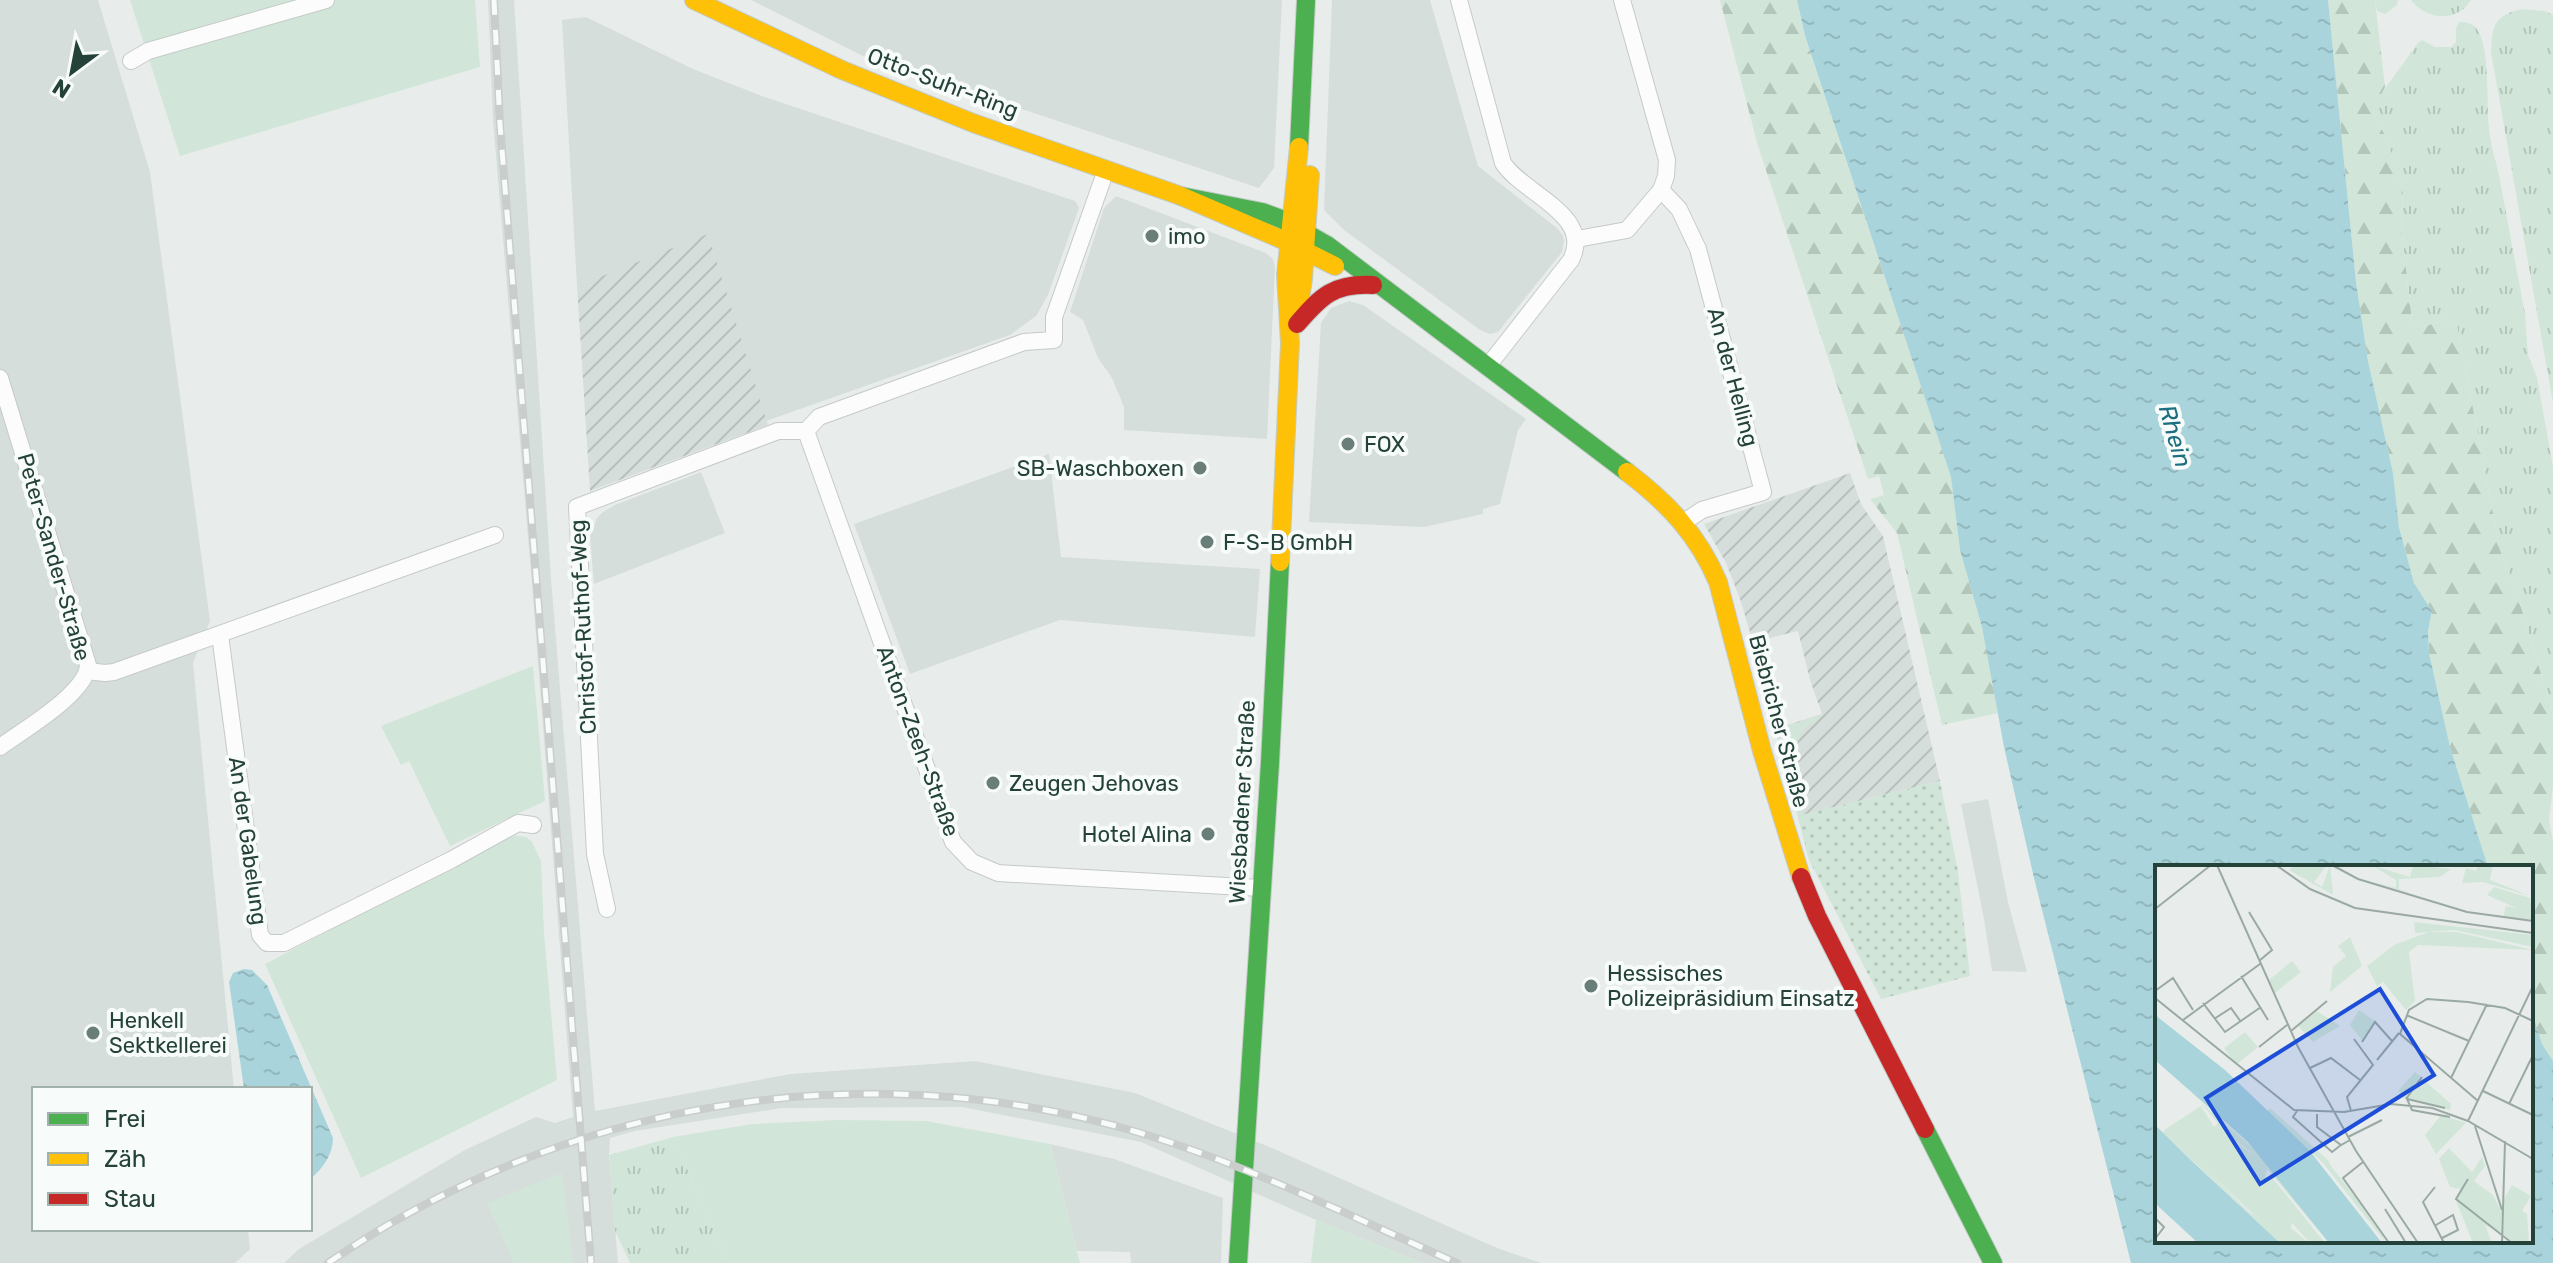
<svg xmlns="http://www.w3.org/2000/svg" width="2553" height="1263" font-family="Rubik,sans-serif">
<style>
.built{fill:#d6dedb}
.industrial{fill:url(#industrial-furrows)}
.grass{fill:url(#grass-tufts)}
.forest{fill:url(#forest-firs)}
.park{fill:url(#park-dots)}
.garden{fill:#d1e6d8}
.water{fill:url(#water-ripples)}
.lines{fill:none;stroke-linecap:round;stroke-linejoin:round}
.street-casing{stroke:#c5cac8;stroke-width:18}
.fast-casing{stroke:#c3cbc8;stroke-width:20}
.slow-casing{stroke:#c3cbc8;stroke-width:20}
.jam-casing{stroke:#c3cbc8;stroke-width:20}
.street{stroke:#fcfcfc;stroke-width:16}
.fast{stroke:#4caf50;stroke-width:18}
.slow{stroke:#ffc107;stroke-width:18}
.jam{stroke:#c62828;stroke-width:18}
.rail-casing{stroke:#c9cdcc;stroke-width:8}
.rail{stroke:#f7fbf9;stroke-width:5;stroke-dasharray:15;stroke-linecap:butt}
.poi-dot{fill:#697e78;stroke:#f7fbf9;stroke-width:3}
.labels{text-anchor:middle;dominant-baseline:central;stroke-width:8;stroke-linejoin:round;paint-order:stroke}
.street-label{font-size:22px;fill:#24423a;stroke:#f7fbf9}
.poi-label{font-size:22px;fill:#24423a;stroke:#f7fbf9;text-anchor:start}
.water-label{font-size:24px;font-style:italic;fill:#1c6f80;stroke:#f7fbf9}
.inset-river{fill:none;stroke:#a9d4db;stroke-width:4}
.inset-road{fill:none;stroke:#9aa9a4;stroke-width:2}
.view{fill:#1d4ed8;fill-opacity:0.15;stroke:#1d4ed8;stroke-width:4}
.inset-edge{fill:none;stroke:#24423a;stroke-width:4}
</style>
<defs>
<pattern id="industrial-furrows" width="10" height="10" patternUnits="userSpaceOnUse" patternTransform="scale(2)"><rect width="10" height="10" fill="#d6dedb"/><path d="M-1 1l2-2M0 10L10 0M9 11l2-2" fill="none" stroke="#b8c0bd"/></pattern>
<pattern id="grass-tufts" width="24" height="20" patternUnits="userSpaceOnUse" patternTransform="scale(2)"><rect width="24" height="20" fill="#d1e6d8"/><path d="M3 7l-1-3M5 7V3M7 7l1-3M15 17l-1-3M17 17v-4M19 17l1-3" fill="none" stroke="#b3c6ba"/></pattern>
<pattern id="forest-firs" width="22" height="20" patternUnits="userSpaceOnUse" patternTransform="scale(2)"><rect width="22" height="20" fill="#d1e6d8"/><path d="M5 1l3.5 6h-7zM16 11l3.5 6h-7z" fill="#b3c6ba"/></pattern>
<pattern id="park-dots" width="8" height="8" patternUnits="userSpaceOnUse" patternTransform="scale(2)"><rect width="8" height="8" fill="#d1e6d8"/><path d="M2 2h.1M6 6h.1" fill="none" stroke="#b3c6ba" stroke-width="1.8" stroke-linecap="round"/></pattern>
<pattern id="water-ripples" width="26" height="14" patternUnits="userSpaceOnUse" patternTransform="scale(2)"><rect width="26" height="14" fill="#a9d4db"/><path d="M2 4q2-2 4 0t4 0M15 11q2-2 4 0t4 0" fill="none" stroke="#91b7bd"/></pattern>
</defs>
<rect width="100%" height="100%" fill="#e8edeb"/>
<g class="built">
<polygon points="0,0 98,0 150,172 210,621 193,663 234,1089 34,1089 34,1229 248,1229 250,1249 235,1263 0,1263"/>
<polygon points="488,0 514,0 551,579 595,1111 790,1074 975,1061 1135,1093 1272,1148 1497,1248 1541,1263 1422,1263 1316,1220 1141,1142 962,1107 782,1108 635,1131 610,1138 609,1155 618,1263 284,1263 299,1249 465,1150 536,1117 555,1123 573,1117 532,584 493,120"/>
<polygon points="751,0 1282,0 1274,168 1259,188 863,56"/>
<polygon points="1332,0 1430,0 1478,166 1558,229 1563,236 1564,241 1562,252 1498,332 1490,334 1480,330 1344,230 1324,210"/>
<polygon points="586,17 693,69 762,96 1075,201 1079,207 1078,211 1048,295 1036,316 1010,335 766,421 708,235 577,286 562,20"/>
<polygon points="1116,196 1266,253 1273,259 1275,267 1267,439 1124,430 1124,407 1112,378 1098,358 1083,320 1070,312 1104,208"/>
<polygon points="1349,301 1363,305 1526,419 1518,430 1500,504 1483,509 1483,514 1424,527 1309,522 1321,323 1331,308"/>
<polygon points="1049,454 1061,557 1260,569 1255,637 1060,620 910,674 854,524"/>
<polygon points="701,472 725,533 594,584 590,537 597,518 603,512 615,505"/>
<polygon points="1988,799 2008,902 2027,972 1992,971 1984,919 1961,804"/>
<polygon points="1050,1144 1114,1159 1223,1198 1221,1263 1131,1263 1130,1252 1077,1251"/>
</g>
<g class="industrial">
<polygon points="708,234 768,425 590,491 577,286"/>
<polygon points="1850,473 1861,504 1883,536 1940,781 1798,816 1775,729 1822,714 1810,680 1798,631 1753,642 1740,599 1726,563 1704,524"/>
</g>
<g class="grass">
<polygon points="2375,0 2398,0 2397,5 2385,14 2377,11"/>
<path d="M2411,0H2471C2457,23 2426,20 2411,0Z"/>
<path d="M2522,9L2545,11L2553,15V403L2491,52C2492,26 2494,15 2522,9Z"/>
<path d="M2459,22C2466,22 2472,23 2476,28C2491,45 2486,105 2489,127C2490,142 2494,155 2498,170L2525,314L2528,355L2537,377L2553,467V714L2515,587L2500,550L2457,325L2448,319L2426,326L2412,321L2401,225L2403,190L2386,137L2375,117L2374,108L2378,98L2418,43L2422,40L2435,47H2451L2456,42V28Z"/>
<polygon points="673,1137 729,1263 630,1263 615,1231 609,1155"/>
</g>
<g class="forest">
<polygon points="1720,0 1797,0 1805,37 1951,477 1960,550 1982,627 1998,713 1942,725 1897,533 1870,499 1884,495 1879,476 1868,479 1758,146"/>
<polygon points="2328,0 2375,0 2385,87 2374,108 2375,117 2386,137 2403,190 2401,225 2412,321 2426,326 2448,319 2457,325 2500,550 2515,587 2553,714 2553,787 2549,820 2553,841 2553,1061 2542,1044 2531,1009 2531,867 2488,867 2450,747 2429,653 2428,631 2432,611 2414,583 2399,526 2393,473 2368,361 2356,282"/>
<path d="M1823,715C1817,720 1807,725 1803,731C1783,760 1805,820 1814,851L1809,860L1775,729Z"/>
</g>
<polygon class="park" points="1940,781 1958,871 1970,976 1881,999 1809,860 1798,816"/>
<g class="garden">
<polygon points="130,0 475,0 480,67 180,156"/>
<polygon points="533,666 545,801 450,846 409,761 401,765 381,726"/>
<polygon points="512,835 526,837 532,842 541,861 544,933 557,1080 361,1178 265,964"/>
<polygon points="838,1120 926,1121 1050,1144 1080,1263 729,1263 673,1137 752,1124"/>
<polygon points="562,1173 573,1263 514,1263 487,1203"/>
<polygon points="1316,1220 1422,1263 1311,1263"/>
</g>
<g class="water">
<polygon points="1797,0 2328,0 2356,282 2368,361 2393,473 2399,527 2414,583 2432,611 2428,631 2429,653 2450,747 2488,867 2157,867 2157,1241 2531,1241 2531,1009 2542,1044 2553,1061 2553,1263 2131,1263 2034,878 2004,747 1982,627 1960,550 1951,477 1805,36"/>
<path d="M244,969L252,970L267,985L333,1138C333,1154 323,1169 310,1179V1089H244L229,982L233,973Z"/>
</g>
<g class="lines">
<defs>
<g id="street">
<path d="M1459,0L1503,163C1523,194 1594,215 1571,260L1488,366"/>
<polyline points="1622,0 1667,160 1666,176 1661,190 1679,209 1698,249 1763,492 1702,510 1684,522"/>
<polyline points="131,61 148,51 326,0"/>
<polyline points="1577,239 1627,230 1661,190"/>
<path d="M0,378L88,665C87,693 23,730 0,747"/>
<polyline points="806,431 953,842 972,862 998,873 1261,888"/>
<polyline points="220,635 260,935 267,943 284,943 451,860 518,823 533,825"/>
<polyline points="87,671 105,673 114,672 495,535"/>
<polyline points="607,909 595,854 577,507 778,431 806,431 819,417 1024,342 1054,340 1054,317 1106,170"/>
</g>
<g id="fast">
<polyline points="1299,147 1306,0"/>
<polyline points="1181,196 1262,212 1281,219 1327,245 1627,472"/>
<polyline points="1925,1129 1993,1263"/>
<polyline points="1238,1263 1270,763 1280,562"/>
</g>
<g id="slow">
<polyline points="694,0 842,70 973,123 1181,196 1281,239 1335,266"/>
<polyline points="1297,320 1303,279 1310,175"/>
<path d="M1627,472C1668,503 1698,535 1718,582L1762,751L1801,877"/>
<polyline points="1280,562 1290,343 1286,275 1299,147"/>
</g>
<g id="jam">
<path d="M1297,324C1321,296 1334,283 1373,285"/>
<polyline points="1801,877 1817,916 1925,1129"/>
</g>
</defs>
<use href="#street" class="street-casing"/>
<use href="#fast" class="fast-casing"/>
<use href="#slow" class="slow-casing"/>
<use href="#jam" class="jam-casing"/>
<use href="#street" class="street"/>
<use href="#fast" class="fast"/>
<use href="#slow" class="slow"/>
<use href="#jam" class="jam"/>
<defs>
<g id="rail">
<polyline points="494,0 500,125 591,1263"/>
<path d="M328,1263C563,1101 863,1051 1137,1132C1246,1164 1352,1217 1457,1263"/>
</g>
</defs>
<use href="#rail" class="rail-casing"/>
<use href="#rail" class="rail"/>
</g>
<g class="poi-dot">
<circle cx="1152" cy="236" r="8"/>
<circle cx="1348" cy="444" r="8"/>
<circle cx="1200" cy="468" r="8"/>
<circle cx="1207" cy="542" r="8"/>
<circle cx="993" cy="783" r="8"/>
<circle cx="1208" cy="834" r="8"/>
<circle cx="1591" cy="986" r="8"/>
<circle cx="93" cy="1033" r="8"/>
</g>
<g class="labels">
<g class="street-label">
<text transform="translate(943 83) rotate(21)">Otto-Suhr-Ring</text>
<text transform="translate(1733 377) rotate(75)">An der Helling</text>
<text transform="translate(54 557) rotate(74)">Peter-Sander-Straße</text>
<text transform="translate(583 627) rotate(-93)">Christof-Ruthof-Weg</text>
<text transform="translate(1779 721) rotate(75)">Biebricher Straße</text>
<text transform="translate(918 741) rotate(70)">Anton-Zeeh-Straße</text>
<text transform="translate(1242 802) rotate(-87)">Wiesbadener Straße</text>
<text transform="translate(248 841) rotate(82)">An der Gabelung</text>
</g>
<g class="poi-label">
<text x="1168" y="236">imo</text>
<text x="1364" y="444">FOX</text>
<text x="1184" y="468" text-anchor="end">SB-Waschboxen</text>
<text x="1223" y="542">F-S-B GmbH</text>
<text x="1009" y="783">Zeugen Jehovas</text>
<text x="1192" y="834" text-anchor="end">Hotel Alina</text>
<text x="1607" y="973">Hessisches<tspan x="1607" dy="25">Polizeipräsidium Einsatz</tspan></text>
<text x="109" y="1020">Henkell<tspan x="109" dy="25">Sektkellerei</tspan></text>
</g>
<g class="water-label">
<text transform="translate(2175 436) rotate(74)">Rhein</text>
</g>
</g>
<g transform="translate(2155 865)">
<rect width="378" height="378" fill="#e8edeb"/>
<path d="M323,0H338L335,15L375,31L328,17L307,18L311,3L321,6ZM259,57L378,70V82L300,65L260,68ZM274,67H302L378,85L263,80L254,87L260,136L251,145L228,117L222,121L212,101L239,80ZM137,96L146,107L120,128L114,115ZM46,241L59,262L63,258L73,272L102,292L112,304L110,313L116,311L170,378H155L137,358L136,363L154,378H129L9,265Z" fill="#d1e6d8"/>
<path d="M140,0H172L159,17L167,22L175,0L178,30L134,5ZM216,0L255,12L258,0L296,4L285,12L244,14V24L255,28L215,16L241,23V15ZM339,22L375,33L378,55L348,52L351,41L361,43L332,30ZM45,237L102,286L174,378L102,292L73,270ZM115,243L173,295L176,301L217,353L231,378L168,298L112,247ZM12,266L92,345L125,370L129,378H125L7,267Z" fill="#d1e6d8"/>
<path d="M195,72L207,101L175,127L178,102L191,91L183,81ZM204,145L220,156L207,175L195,160ZM162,146L185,161L158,177L143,161ZM90,167L103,182L81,200L69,183ZM260,207L296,239L295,245L249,233L243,226ZM286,250L311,258L281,289L270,270ZM294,283L317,307L327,292L330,301L319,316L338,330L347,347L346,368L330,360L337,378H318L301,336L306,324L295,322L284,294ZM357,320L376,331L367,346L372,349L374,378H358L348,369L349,334Z" fill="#d1e6d8"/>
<path d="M0,150L70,205L154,285L227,378H174L93,277L0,195ZM0,260L39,298L125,378H43L4,342L0,337Z" fill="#a9d4db"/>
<path class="inset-river" d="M0,289L89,378"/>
<path class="inset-road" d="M62,0L143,182L201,286L263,378M121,0L155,24L200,43L378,68M177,0L203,14L312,47L378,56M378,17V46M0,44L56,0M94,47L117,85L104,96M86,111L113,155M0,126L18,113L38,145M0,133L139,245L190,247M48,138L70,167L106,142M251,150L314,176M59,154L76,143L86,157M28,155L105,99M136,166L172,136M207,177L220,157L237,176M104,182L132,160M222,195L244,168M155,203L176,193L205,215M296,213L332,139M328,226L378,250M251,234L267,212M323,236L245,169L254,145L272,134L313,137L350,143L378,156M354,239L378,190M290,243L252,234L257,245L295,252M142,246L138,252L177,287L186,280M196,246L192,232L218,200L199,174M189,247L236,239L277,243L313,256L378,294M162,249V262L186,280L195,275M313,256L378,121M320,261L347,345M193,272L227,255M208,297L188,313L234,378M313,314L301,334L357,378M280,322L268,337L289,378M230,344L251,378M0,353L9,362L0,374M281,360L298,350L303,365L287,373M347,378L350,276"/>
<path class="view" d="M225,124L279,210L105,319L51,233Z"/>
<rect width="378" height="378" class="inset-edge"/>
</g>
<rect x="32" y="1087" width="280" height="144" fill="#f7fbf9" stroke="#a3b1ad" stroke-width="2"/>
<rect x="48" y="1113" width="40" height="12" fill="#4caf50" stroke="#a3b1ad" stroke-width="2"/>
<text x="104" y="1127" font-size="24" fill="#24423a">Frei</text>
<rect x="48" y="1153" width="40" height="12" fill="#ffc107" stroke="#a3b1ad" stroke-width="2"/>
<text x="104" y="1167" font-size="24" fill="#24423a">Zäh</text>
<rect x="48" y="1193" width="40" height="12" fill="#c62828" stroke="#a3b1ad" stroke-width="2"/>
<text x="104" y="1207" font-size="24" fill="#24423a">Stau</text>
<g transform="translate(72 72) rotate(212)" stroke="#f7fbf9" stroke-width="6" paint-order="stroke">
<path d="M0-6L14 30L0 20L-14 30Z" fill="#24423a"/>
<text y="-12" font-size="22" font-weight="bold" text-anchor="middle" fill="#24423a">N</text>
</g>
</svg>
